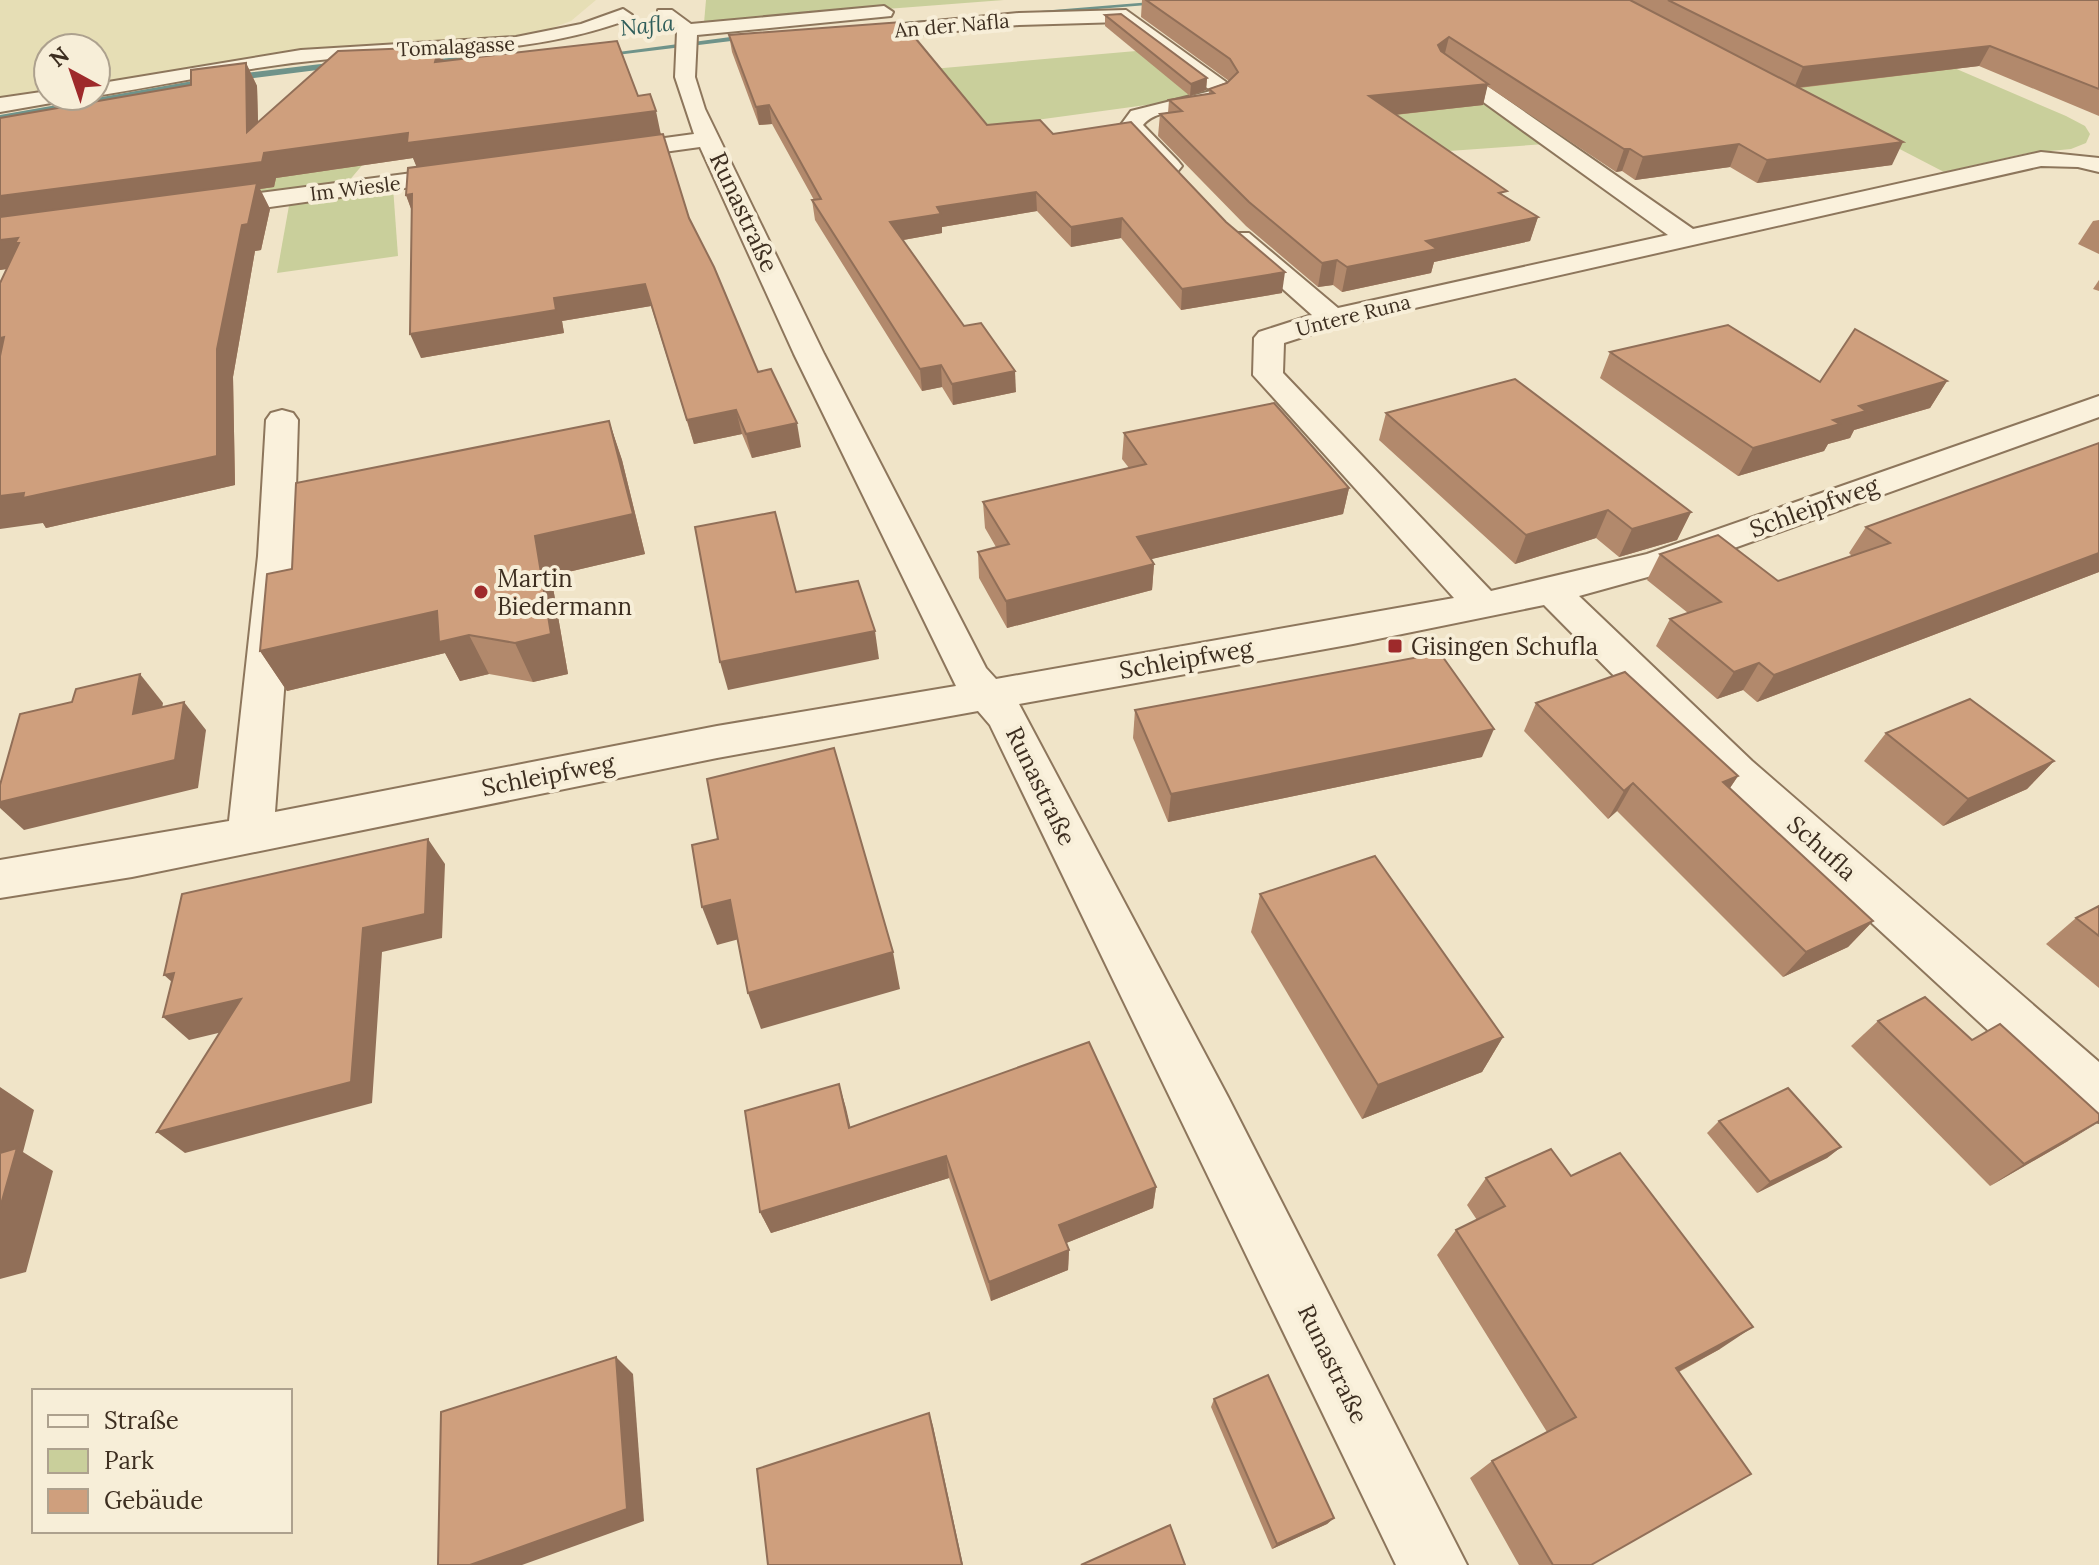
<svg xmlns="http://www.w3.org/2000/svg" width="2099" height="1565" font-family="Lora,serif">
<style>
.farmland{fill:#e6deb5}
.green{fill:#c9cf9b}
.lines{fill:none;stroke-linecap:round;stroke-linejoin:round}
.stream{fill:#6f938a;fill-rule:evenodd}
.minor-casing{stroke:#8d765c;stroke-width:4}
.minor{fill:#faf1dc;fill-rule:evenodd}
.wall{fill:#b2896c}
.shaded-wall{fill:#916f58}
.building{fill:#cf9f7d;stroke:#916f58;stroke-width:2}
.poi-dot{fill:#9e2a2b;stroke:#f7eed8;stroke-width:3}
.labels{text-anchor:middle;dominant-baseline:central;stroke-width:8;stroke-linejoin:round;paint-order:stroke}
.far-street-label{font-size:20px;fill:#3d2e20;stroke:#f7eed8}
.far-water-label{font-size:22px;font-style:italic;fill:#2f5d5a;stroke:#f7eed8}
.street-label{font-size:24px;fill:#3d2e20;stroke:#f7eed8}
.poi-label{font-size:24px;fill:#3d2e20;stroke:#f7eed8;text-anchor:start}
</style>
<rect width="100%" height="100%" fill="#f0e4c8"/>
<polygon class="farmland" points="0,0 596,0 571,21 519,40 404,46 96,87 96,48 48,48 48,95 0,102"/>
<g class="green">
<polygon points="706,0 1004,0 704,23"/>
<polygon points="1612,0 1796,0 2066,116 2085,126 2090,134 2086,143 2071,149 2028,153 1944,172"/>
<polygon points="1159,49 1201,86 1198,93 1183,100 912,137 863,75"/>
<polygon points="1470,87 1545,144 1435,152 1347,106"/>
<polygon points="221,157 333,170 364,163 348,182 210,201"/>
<polygon points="393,187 398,256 277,273 290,200"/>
</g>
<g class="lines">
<g class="stream">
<polygon points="1176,0 1210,0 834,30 830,28"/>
<polygon points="753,34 756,38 600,57 596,55"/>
<polygon points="420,57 478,58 482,61 478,64 417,61"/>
<polygon points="346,61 349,66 221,82 0,121 0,115 221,76"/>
</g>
<defs>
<g id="minor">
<polygon points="884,6 893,12 891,16 697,35 695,77 705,109 824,354 986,668 996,679 1454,598 1253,375 1254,338 1259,332 1312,315 1227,239 1231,233 1249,233 1338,308 1668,235 1439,70 1436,66 1439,62 1453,62 1693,229 2041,152 2099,158 2099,172 2078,167 2041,166 1340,325 1284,343 1283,373 1491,591 1647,554 2099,396 2099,417 1673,570 1579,596 1752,761 2099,1062 2099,1122 2080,1115 1722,785 1544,605 1353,644 1019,704 1228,1097 1467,1565 1396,1565 990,725 978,711 717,758 132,877 0,898 0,860 229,821 258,556 266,420 271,413 282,410 293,413 298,420 294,556 275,812 717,726 956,686 794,354 700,147 606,160 594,153 606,146 694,134 675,77 677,32 658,18 658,10 672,10 691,24"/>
<path d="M623,9L632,15L630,19C531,56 433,50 330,59C251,66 174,83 96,96H94L96,84L301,50L516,37L581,24Z"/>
<path d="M1126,10L1226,82L1233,93C1211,121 1165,100 1143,125L1178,161L1182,166L1178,171H1162L1120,126L1131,111L1211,91L1122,22L1019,25L852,41L842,35L852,29L1019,13Z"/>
<polygon points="48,91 48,96 68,96 57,102 0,112 0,98"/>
<polygon points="466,166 478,173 475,178 206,216 193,208 206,200"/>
</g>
</defs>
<use href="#minor" class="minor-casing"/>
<use href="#minor" class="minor"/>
</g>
<g class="wall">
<polygon points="1142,0 2099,0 2099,116 1979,66 1799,88 1892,165 1757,183 1730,167 1635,180 1622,171 1616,172 1487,86 1483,105 1395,115 1506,197 1538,217 1530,241 1434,262 1431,273 1342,292 1333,285 1318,287 1246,226 1158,136 1160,114 1168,113 1169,100 1209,94 1209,89 1229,81 1141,17"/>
<polygon points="1105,15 1207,78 1206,90 1190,96 1105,26"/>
<polygon points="729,35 987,125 1053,134 1282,293 1181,310 1121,238 1071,247 1037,211 942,227 942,233 903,240 964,326 1016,392 953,405 942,387 922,391 815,220 812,200 814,200 772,124 759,125 732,52"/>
<polygon points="439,47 444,61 638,96 661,134 689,218 758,372 801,447 752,458 742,434 694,444 651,306 562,321 564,333 421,358 412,211 406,195 417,167 413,158 276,178 274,187 260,189 270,209 261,250 255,251 233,377 235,485 46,528 43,523 7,269 0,270 0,118 191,85 246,63 257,86 258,123"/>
<polygon points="2099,220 2099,254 2078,244 2093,221"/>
<polygon points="2099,280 2099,291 2093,289"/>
<polygon points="1610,352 1820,382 1947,381 1930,408 1854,430 1850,438 1828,444 1824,451 1738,476 1600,378"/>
<polygon points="1386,413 1691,512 1677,540 1619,557 1596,538 1515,564 1379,440"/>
<polygon points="609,421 622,460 645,554 551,576 568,674 533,682 489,674 460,681 445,653 287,691 260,651 292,569"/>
<polygon points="1124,433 1349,488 1343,514 1151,559 1154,564 1152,590 1007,628 979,578 978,552 996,547 985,528 983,502 1129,468 1122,459"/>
<polygon points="2099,443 2099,572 1757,702 1743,690 1717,699 1656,646 1670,619 1688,613 1647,580 1660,554 1778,581 1852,556 1849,553 1866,527"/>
<polygon points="1536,703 1738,776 1730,788 1873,921 1848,947 1783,977 1617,811 1608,819 1524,731"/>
<polygon points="1135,710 1482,757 1168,822 1133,738"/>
<polygon points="1886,733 2054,761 2027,789 1943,826 1864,761"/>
<polygon points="1260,894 1503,1037 1482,1072 1362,1119 1251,932"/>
<polygon points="2099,906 2099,988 2046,944 2076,918"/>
<polygon points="1878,1021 2068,1141 1990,1186 1851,1046"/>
<polygon points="839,1084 850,1128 1156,1187 1153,1208 1066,1243 1069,1250 1068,1270 991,1301 949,1178 771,1233 760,1212"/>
<polygon points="1719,1121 1841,1147 1827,1158 1757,1193 1707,1133"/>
<polygon points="1571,1176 1720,1349 1679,1372 1591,1565 1519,1565 1470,1478 1492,1461 1547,1432 1437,1255 1456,1230 1477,1220 1467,1205 1486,1178"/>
<polygon points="1214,1399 1334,1518 1327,1524 1272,1549 1211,1407"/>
</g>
<g class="shaded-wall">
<polygon points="1449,37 1444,57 1438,45"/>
<polygon points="1990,46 1979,66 1794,88 1803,67"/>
<polygon points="439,47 447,70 435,62"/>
<polygon points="246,63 257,86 259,157 247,132"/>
<polygon points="1207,78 1206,90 1190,96 1191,84"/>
<polygon points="1488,84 1483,105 1365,118 1369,96"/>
<polygon points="769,105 772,124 759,125 756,107"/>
<polygon points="656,111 661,135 417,168 413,158 276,178 274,187 260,189 270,209 261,250 255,251 233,377 235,485 46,528 43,523 0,529 0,496 217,349 0,225 0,196 264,153 408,133"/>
<polygon points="1903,142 1892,165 1757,183 1767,160"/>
<polygon points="1739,144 1730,167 1635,180 1643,157"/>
<polygon points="1624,149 1630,149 1622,171 1616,172"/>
<polygon points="1036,192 1037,211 942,227 942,233 892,242 890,222 937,207"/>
<polygon points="412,194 414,217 406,195"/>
<polygon points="1538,217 1530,241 1434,262 1431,273 1342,292 1347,267 1426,241"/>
<polygon points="1122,218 1121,238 1071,247 1071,227"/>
<polygon points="18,238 30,265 0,270 0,240"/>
<polygon points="1337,260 1333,285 1318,287 1322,263"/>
<polygon points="1285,272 1282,293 1181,310 1182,289"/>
<polygon points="645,284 651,306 562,321 564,333 421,358 410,334 554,298"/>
<polygon points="4,337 0,369 0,338"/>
<polygon points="941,365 942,387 922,391 920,369"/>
<polygon points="1015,371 1016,392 953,405 952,384"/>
<polygon points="1947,381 1930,408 1854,430 1850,438 1828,444 1824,451 1738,476 1753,448 1859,406"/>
<polygon points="736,410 742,434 694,444 687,420"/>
<polygon points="609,421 622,460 645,554 551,576 568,674 533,682 515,643 535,536"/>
<polygon points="797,423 801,447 752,458 746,434"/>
<polygon points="1349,488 1343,514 1135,563 1137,537"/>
<polygon points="1608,510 1596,538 1515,564 1526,535"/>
<polygon points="1691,512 1677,540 1619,557 1632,529"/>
<polygon points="2099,553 2099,572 1757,702 1774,675"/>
<polygon points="1154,564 1152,590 1007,628 1006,601"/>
<polygon points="437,611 469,635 489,674 460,681 445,653 287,691 260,651"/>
<polygon points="875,631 879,659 728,690 720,662"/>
<polygon points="1759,663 1743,690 1717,699 1734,672"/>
<polygon points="140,674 163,703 157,742 133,714"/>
<polygon points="184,702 206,730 198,788 24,830 0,808 0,802"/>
<polygon points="1494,729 1482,757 1168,822 1171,794"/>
<polygon points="2054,761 2027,789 1943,826 1968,799"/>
<polygon points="1738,776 1719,804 1723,782"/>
<polygon points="1633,783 1617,811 1608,819 1624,791"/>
<polygon points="428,839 445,864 442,938 382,952 372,1103 185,1153 157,1132 363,928"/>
<polygon points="730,900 743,938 717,945 702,907"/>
<polygon points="1873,921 1848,947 1783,977 1806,952"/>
<polygon points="893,952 900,989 761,1029 748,993"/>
<polygon points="174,973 190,998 164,975"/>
<polygon points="241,999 264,1022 189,1040 163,1017"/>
<polygon points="1503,1037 1482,1072 1362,1119 1378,1085"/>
<polygon points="839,1084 846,1108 856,1151 849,1128"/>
<polygon points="0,1087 34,1110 23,1152 53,1171 26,1272 0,1279"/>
<polygon points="2099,1122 2068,1141 1990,1186 2024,1164"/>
<polygon points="1841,1147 1827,1158 1757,1193 1770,1182"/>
<polygon points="946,1156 949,1178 771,1233 760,1212"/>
<polygon points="1156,1187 1153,1208 1059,1246 1059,1225"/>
<polygon points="1069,1250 1068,1270 991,1301 989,1282"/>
<polygon points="1753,1327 1720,1349 1646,1389 1676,1368"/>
<polygon points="616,1357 633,1374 644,1521 522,1565 470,1565"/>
<polygon points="929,1413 933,1426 963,1565 962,1565"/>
<polygon points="1334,1518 1327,1524 1272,1549 1277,1544"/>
</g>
<g class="building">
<polygon points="1146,0 1630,0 1903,142 1767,160 1739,144 1643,157 1630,149 1624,149 1449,37 1438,45 1441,51 1488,84 1369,96 1507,191 1499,193 1538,217 1426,241 1437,249 1347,267 1337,260 1322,263 1249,202 1160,114 1182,111 1169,100 1214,93 1209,89 1227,83 1238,72 1230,59"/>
<polygon points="1668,0 2099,0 2099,89 1990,46 1803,67"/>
<polygon points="1121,14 1207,78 1191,84 1105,15"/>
<polygon points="902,22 987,125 1040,120 1053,134 1131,122 1226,222 1285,272 1182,289 1122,218 1071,227 1036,192 937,207 941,214 890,222 964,326 981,323 1015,371 952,384 941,365 920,369 812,200 821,199 769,105 756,107 729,35"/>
<polygon points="617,41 638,96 650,94 656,111 407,143 408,133 264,153 262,162 0,196 0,118 191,85 191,70 246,63 247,132 338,51 439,47 435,62"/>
<polygon points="663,134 689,218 714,267 758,372 771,369 797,423 746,434 736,410 687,420 645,284 554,298 556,310 410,334 412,194 406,195 408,168"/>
<polygon points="257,183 248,224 242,225 217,349 217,456 23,498 24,493 0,496 0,356 4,337 0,338 0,283 19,243 15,243 18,238 0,240 0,217"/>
<polygon points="1728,325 1820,382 1855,329 1947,381 1859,406 1866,411 1833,420 1840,424 1753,448 1610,352"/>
<polygon points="1515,379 1691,512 1632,529 1608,510 1526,535 1386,413"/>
<polygon points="1274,403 1349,488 1137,537 1154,564 1006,601 978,552 1009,544 983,502 1146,464 1124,433"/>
<polygon points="609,421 633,514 535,536 551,634 515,643 469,635 439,642 437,611 260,651 267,574 292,569 296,483"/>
<polygon points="2099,443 2099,553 1774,675 1759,663 1734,672 1670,619 1721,602 1660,554 1718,535 1778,581 1890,543 1866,527"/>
<polygon points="775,512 796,592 858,581 875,631 720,662 695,527"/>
<polygon points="1440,653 1494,729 1171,794 1135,710"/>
<polygon points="1625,672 1738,776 1723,782 1873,921 1806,952 1633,783 1624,791 1536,703"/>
<polygon points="140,674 133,714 184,702 175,760 0,802 0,785 20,714 72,702 76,689"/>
<polygon points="1970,699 2054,761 1968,799 1886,733"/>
<polygon points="834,748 893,952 748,993 730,900 702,907 692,845 718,839 707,779"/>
<polygon points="428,839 425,914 363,928 351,1082 157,1132 241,999 163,1017 174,973 164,975 182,894"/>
<polygon points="1375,856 1503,1037 1378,1085 1260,894"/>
<polygon points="2099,906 2099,936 2076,918"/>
<polygon points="1925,997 1972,1040 2000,1024 2099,1114 2099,1121 2024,1164 1878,1021"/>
<polygon points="1089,1042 1156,1187 1059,1225 1069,1250 989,1282 946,1156 760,1212 745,1111 839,1084 849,1128"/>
<polygon points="1788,1088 1841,1147 1770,1182 1719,1121"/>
<polygon points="17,1148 0,1208 0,1153"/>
<polygon points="1551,1149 1571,1176 1620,1153 1753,1327 1676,1368 1751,1474 1591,1565 1553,1565 1492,1461 1576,1417 1456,1230 1505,1206 1486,1178"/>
<polygon points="616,1357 627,1509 470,1565 438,1565 441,1412"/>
<polygon points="1268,1375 1334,1518 1277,1544 1214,1399"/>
<polygon points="929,1413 962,1565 768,1565 757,1469"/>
<polygon points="1170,1525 1185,1565 1081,1565"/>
</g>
<g class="poi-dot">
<circle cx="481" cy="592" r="8"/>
<rect x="1387" y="638" width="16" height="16" rx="4"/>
</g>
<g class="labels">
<g class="far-street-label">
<text transform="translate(952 25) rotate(-5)">An der Nafla</text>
<text transform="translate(456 46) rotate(-3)">Tomalagasse</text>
<text transform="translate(355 188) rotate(-7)">Im Wiesle</text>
<text transform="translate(1353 315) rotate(-14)">Untere Runa</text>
</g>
<g class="far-water-label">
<text transform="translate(647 25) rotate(-6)">Nafla</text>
</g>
<g class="street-label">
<text transform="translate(744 212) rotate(65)">Runastraße</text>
<text transform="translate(1814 507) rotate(-20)">Schleipfweg</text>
<text transform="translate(1186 659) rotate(-10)">Schleipfweg</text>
<text transform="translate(548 775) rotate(-11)">Schleipfweg</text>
<text transform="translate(1041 786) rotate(64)">Runastraße</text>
<text transform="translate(1822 848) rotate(42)">Schufla</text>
<text transform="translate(1333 1364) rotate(64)">Runastraße</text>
</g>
<g class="poi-label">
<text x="497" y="578">Martin<tspan x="497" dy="28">Biedermann</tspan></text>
<text x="1411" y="646">Gisingen Schufla</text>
</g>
</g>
<rect x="32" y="1389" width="260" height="144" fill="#f7eed8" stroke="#ada18e" stroke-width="2"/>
<rect x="48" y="1415" width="40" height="12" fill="#faf1dc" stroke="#ada18e" stroke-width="2"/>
<text x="104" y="1429" font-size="24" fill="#3d2e20">Straße</text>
<rect x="48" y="1449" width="40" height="24" fill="#c9cf9b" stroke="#ada18e" stroke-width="2"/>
<text x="104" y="1469" font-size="24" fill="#3d2e20">Park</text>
<rect x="48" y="1489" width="40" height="24" fill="#cf9f7d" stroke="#ada18e" stroke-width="2"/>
<text x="104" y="1509" font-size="24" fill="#3d2e20">Gebäude</text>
<g transform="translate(72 72) rotate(320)"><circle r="38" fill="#f7eed8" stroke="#ada18e" stroke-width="2"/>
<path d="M0-6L14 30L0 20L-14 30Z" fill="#9e2a2b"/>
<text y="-12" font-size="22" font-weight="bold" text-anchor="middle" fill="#3d2e20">N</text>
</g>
</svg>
